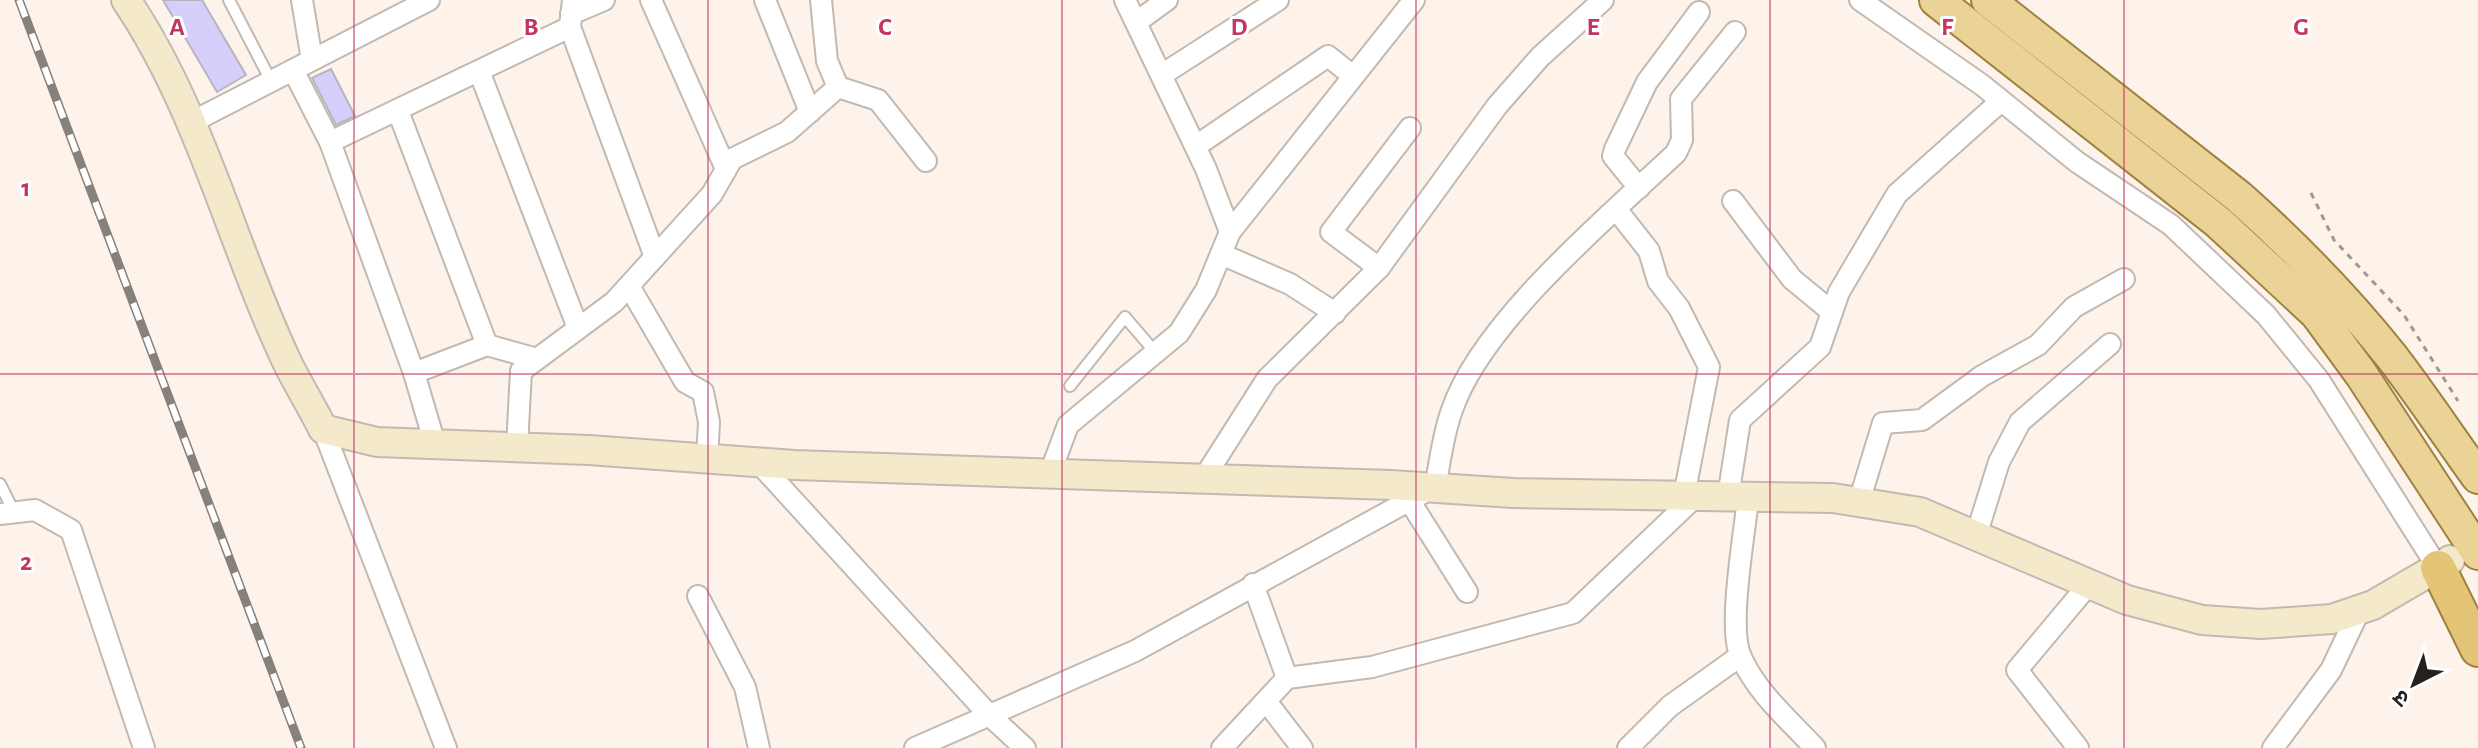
<svg xmlns="http://www.w3.org/2000/svg" width="2478" height="748" font-family="'Alegreya Sans','Noto Sans Devanagari',sans-serif">
<style>
.building{fill:#d6cffc;stroke:#b6b5bf;stroke-width:2}
.lines{fill:none;stroke-linecap:round;stroke-linejoin:round}
.service-casing{stroke:#c2b9b1;stroke-width:14}
.minor-casing{stroke:#c2b9b1;stroke-width:24}
.secondary-casing{stroke:#c2b9b1;stroke-width:32}
.primary-casing{stroke:#9d8240;stroke-width:36}
.trunk-casing{stroke:#9d8240;stroke-width:38}
.path{stroke:#a09993;stroke-width:3;stroke-dasharray:6 6;stroke-linecap:butt}
.service{stroke:#fff;stroke-width:10}
.minor{stroke:#fff;stroke-width:20}
.secondary{stroke:#f5e9cb;stroke-width:28}
.primary{stroke:#ebd398;stroke-width:32}
.trunk{stroke:#e4c476;stroke-width:34}
.rail-casing{stroke:#87817c;stroke-width:9}
.rail{stroke:#fff;stroke-width:6;stroke-dasharray:18;stroke-linecap:butt}
.grid{fill:none;stroke:#c43662;stroke-width:2;stroke-opacity:0.55}
.grid-label{font-size:26px;text-anchor:middle;font-weight:bold;fill:#c43662;stroke:#fff;stroke-width:6;stroke-linejoin:round;paint-order:stroke}
</style>
<rect width="100%" height="100%" fill="#fdf3eb"/>
<g class="building">
<polygon points="163,0 202,0 246,75 217,92"/>
<polygon points="331,69 355,116 336,125 312,78"/>
</g>
<g class="lines">
<defs>
<g id="service">
<polyline points="229,0 271,81"/>
<polyline points="1070,386 1125,317 1155,352"/>
<polyline points="0,484 13,510"/>
</g>
<g id="minor">
<polyline points="302,0 312,60"/>
<polyline points="573,0 570,27 655,257"/>
<polyline points="651,0 726,169"/>
<polyline points="765,0 810,112"/>
<polyline points="1125,0 1206,169 1230,232"/>
<polyline points="1860,0 1982,85 2077,162 2171,225 2266,315 2319,380 2438,568"/>
<polyline points="571,14 604,0"/>
<polyline points="1138,21 1167,0"/>
<polyline points="293,70 330,142 570,27"/>
<polyline points="479,71 578,328"/>
<polyline points="1163,74 1278,0"/>
<polyline points="838,87 878,100 926,161"/>
<polyline points="398,111 487,345 537,359"/>
<polyline points="190,123 429,0"/>
<polyline points="330,142 414,373 435,444"/>
<polyline points="1196,146 1328,56 1353,76"/>
<polyline points="1639,188 1613,156 1615,149 1647,82 1699,12"/>
<polyline points="1733,201 1792,279 1832,312"/>
<polyline points="1616,209 1649,251 1658,281 1679,308 1709,367 1684,496"/>
<polyline points="1221,254 1290,284 1335,313"/>
<polyline points="1379,268 1331,232 1410,128"/>
<polyline points="629,286 685,382 703,392 709,422 707,459"/>
<polyline points="414,373 487,345"/>
<polyline points="323,429 446,748"/>
<polyline points="517,447 521,371 614,302 712,194 732,159 787,132 838,87 827,61 821,0"/>
<polyline points="759,463 989,715 1025,748"/>
<polyline points="1049,476 1068,425 1179,333 1206,290 1230,232 1414,0"/>
<polyline points="1202,481 1267,379 1379,268 1497,106 1540,57 1603,0"/>
<path d="M1435,488C1440,462 1443,434 1452,410C1482,322 1608,217 1676,153L1682,140L1681,99L1735,32"/>
<polyline points="1728,497 1740,420 1820,347 1839,292 1897,194 2001,101"/>
<path d="M1748,497C1745,533 1727,628 1741,657C1757,693 1789,720 1815,748"/>
<polyline points="1409,500 1467,592"/>
<polyline points="1859,502 1883,423 1922,420 1982,376 2038,345 2074,307 2124,279"/>
<polyline points="0,514 35,510 71,530 144,748"/>
<polyline points="1976,536 1999,462 2020,422 2110,344"/>
<polyline points="1253,584 1287,678"/>
<polyline points="698,596 745,687 759,748"/>
<polyline points="1266,701 1302,748"/>
<polyline points="915,748 1135,651 1432,488"/>
<polyline points="1222,748 1287,678 1372,667 1573,613 1696,496"/>
<polyline points="1628,748 1670,706 1740,656"/>
<polyline points="2078,748 2017,670 2089,584"/>
<polyline points="2273,748 2331,670 2360,609"/>
</g>
<path id="secondary" d="M126,0C201,111 231,244 288,364C299,386 312,407 323,429L377,442L589,450L794,465L1391,485L1513,493L1833,498L1920,512L2127,600L2202,620L2261,624L2332,619L2373,605L2450,560"/>
<g id="primary">
<polyline points="1936,0 2218,222 2317,314 2361,374 2478,553"/>
<path d="M1988,0L2239,197C2294,246 2346,299 2392,357C2422,396 2449,437 2478,477"/>
</g>
<polyline id="trunk" points="2438,568 2478,649"/>
</defs>
<use href="#service" class="service-casing"/>
<use href="#minor" class="minor-casing"/>
<use href="#secondary" class="secondary-casing"/>
<use href="#primary" class="primary-casing"/>
<use href="#trunk" class="trunk-casing"/>
<polyline class="path" points="2311,193 2334,240 2404,315 2458,401"/>
<use href="#service" class="service"/>
<use href="#minor" class="minor"/>
<use href="#secondary" class="secondary"/>
<use href="#primary" class="primary"/>
<use href="#trunk" class="trunk"/>
<defs>
<polyline id="rail" points="19,0 301,748"/>
</defs>
<use href="#rail" class="rail-casing"/>
<use href="#rail" class="rail"/>
</g>
<path class="grid" d="M354,0V748M708,0V748M1062,0V748M1416,0V748M1770,0V748M2124,0V748M0,374H2478"/>
<g class="grid-label">
<text x="177" y="35">A</text>
<text x="531" y="35">B</text>
<text x="885" y="35">C</text>
<text x="1239" y="35">D</text>
<text x="1593" y="35">E</text>
<text x="1947" y="35">F</text>
<text x="2301" y="35">G</text>
<text x="26" y="196">1</text>
<text x="26" y="570">2</text>
</g>
<g transform="translate(2414 684) rotate(222)" stroke="#ffffff" stroke-width="6" paint-order="stroke">
<path d="M0-6L14 30L0 20L-14 30Z" fill="#24211e"/>
<text y="-12" font-size="22" font-weight="bold" text-anchor="middle" fill="#24211e">उ</text>
</g>
</svg>
